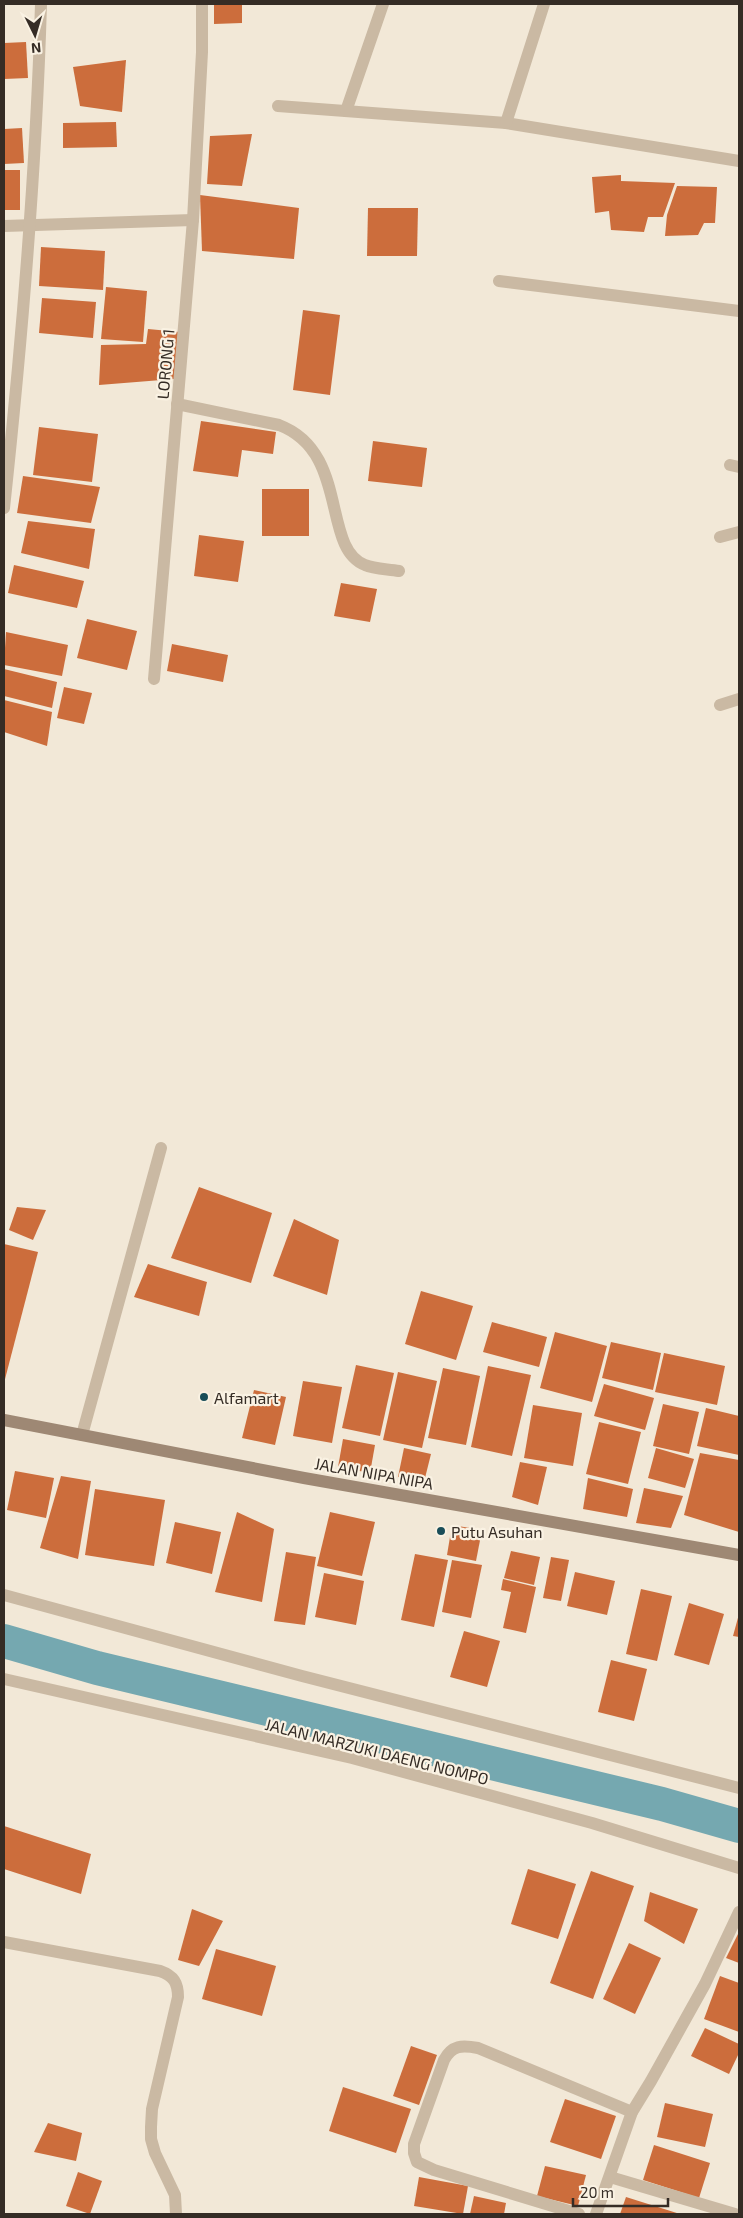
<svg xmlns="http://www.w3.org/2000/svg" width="743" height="2218" font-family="'Exo 2',sans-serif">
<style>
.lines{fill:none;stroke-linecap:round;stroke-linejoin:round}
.canal{stroke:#75a8b0;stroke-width:34}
.building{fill:#cc6d3c}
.street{stroke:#cab9a3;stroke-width:12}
.secondary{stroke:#9e8874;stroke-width:12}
.poi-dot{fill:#194d58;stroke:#faf2e3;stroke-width:2}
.labels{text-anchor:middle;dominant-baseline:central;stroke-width:4.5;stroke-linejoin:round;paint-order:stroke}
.street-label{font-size:16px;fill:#352c25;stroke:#faf2e3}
.poi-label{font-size:16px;fill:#352c25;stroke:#faf2e3;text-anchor:start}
</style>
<rect width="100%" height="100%" fill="#f2e8d7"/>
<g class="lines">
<polyline class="canal" points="4,1641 97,1668 662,1804 739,1826"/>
</g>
<g class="building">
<polygon points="214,4 242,4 242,23 214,24"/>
<polygon points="26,42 28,78 4,79 4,43"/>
<polygon points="126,60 122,112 80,106 73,67"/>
<polygon points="116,122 117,147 63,148 63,123"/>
<polygon points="22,128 24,163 4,164 4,129"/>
<polygon points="252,134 242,186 207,184 210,136"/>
<rect x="4" y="170" width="16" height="40"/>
<polygon points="621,175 621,181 675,183 663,217 648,217 644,232 611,230 609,211 595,213 592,177"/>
<polygon points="677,186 717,187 715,223 704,223 698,235 665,236 667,215"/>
<polygon points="200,195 299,208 294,259 202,251"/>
<polygon points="368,208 418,208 417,256 367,256"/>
<polygon points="41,247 105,251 103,290 39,286"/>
<polygon points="106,287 147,291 143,342 101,339"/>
<polygon points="42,298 96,302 93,338 39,333"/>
<polygon points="303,310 340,315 330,395 293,390"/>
<polygon points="148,329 180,332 174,379 99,385 101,345 146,344"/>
<polygon points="201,421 276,432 273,454 242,450 238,477 193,471"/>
<polygon points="39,427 98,434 92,482 33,475"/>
<polygon points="373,441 427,448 422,487 368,481"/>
<polygon points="23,476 100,487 91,523 17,513"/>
<rect x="262" y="489" width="47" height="47"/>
<polygon points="28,521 95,529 89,569 21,553"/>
<polygon points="199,535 244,541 238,582 194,576"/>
<polygon points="14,565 84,581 77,608 8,593"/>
<polygon points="341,583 377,589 370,622 334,616"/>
<polygon points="87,619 137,631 127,670 77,658"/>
<polygon points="6,632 68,645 62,676 4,665"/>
<polygon points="172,644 228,655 223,682 167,671"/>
<polygon points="4,669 57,682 52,708 4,696"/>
<polygon points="64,687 92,693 84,724 57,718"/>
<polygon points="4,700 52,712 47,746 4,732"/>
<polygon points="199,1187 272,1213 251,1283 171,1258"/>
<polygon points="17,1207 46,1210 33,1240 9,1230"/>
<polygon points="294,1219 339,1240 327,1295 273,1276"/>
<polygon points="4,1244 38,1252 4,1383"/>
<polygon points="148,1264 207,1282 199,1316 134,1297"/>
<polygon points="421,1291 473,1306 456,1360 405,1344"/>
<polygon points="492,1322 547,1337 539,1367 483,1352"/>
<polygon points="555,1332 607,1346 592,1402 540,1388"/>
<polygon points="611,1342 661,1353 653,1390 602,1378"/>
<polygon points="664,1353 725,1366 717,1405 655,1392"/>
<polygon points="356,1365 394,1373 380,1436 342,1428"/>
<polygon points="488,1366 531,1375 512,1456 471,1447"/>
<polygon points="443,1368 480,1376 466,1445 428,1438"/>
<polygon points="398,1372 437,1381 422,1448 383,1440"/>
<polygon points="303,1381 342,1387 332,1443 293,1436"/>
<polygon points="604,1384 654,1398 645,1430 594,1416"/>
<polygon points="254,1390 286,1397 275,1445 242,1438"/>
<polygon points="663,1404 699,1412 689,1454 653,1446"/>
<polygon points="533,1405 582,1413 573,1466 524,1458"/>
<polygon points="706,1408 739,1416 739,1455 697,1446"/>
<polygon points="599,1422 641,1432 628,1484 586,1474"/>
<polygon points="343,1439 375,1445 370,1473 338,1467"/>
<polygon points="404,1448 431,1454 424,1482 398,1477"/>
<polygon points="656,1448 694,1459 685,1488 648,1478"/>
<polygon points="700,1453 739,1460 739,1532 684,1515"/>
<polygon points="520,1462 547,1467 538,1505 512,1497"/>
<polygon points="15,1471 54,1478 46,1518 7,1510"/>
<polygon points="61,1476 91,1481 78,1559 40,1548"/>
<polygon points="588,1478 633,1489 627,1517 583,1509"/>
<polygon points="644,1488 683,1496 671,1528 636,1523"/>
<polygon points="95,1489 165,1500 154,1566 85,1555"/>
<polygon points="237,1512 274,1529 262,1602 215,1592"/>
<polygon points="330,1512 375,1522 362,1576 317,1566"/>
<polygon points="175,1522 221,1532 212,1574 166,1563"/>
<polygon points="452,1525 482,1530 476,1561 447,1555"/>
<polygon points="511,1551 540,1557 534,1585 504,1578"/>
<polygon points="286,1552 316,1557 305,1625 274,1621"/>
<polygon points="415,1554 448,1560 434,1627 401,1620"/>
<polygon points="551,1557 569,1560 561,1601 543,1598"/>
<polygon points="452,1560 482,1565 471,1618 442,1612"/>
<polygon points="575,1572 615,1581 607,1615 567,1606"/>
<polygon points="324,1573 364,1581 356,1625 315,1617"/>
<polygon points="503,1579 536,1587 526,1633 503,1628 511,1592 501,1590"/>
<polygon points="641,1589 672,1596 657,1661 626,1654"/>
<polygon points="689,1603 724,1614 709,1665 674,1655"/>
<polygon points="739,1614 739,1637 733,1636"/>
<polygon points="464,1631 500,1641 487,1687 450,1677"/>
<polygon points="611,1660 647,1669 634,1721 598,1712"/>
<polygon points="4,1826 91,1854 81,1894 4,1869"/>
<polygon points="528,1869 576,1884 558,1939 511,1924"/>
<polygon points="591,1871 634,1886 593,1999 550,1983"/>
<polygon points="650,1892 698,1909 684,1944 644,1921"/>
<polygon points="192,1909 223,1921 199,1966 178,1960"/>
<polygon points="739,1932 739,1963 726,1958"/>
<polygon points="629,1943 661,1958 635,2014 603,1999"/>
<polygon points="216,1949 276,1966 262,2016 202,1999"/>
<polygon points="720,1976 739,1983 739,2032 704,2019"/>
<polygon points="705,2028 739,2044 739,2053 729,2074 691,2056"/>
<polygon points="411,2046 437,2055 419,2105 393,2096"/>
<polygon points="343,2087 411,2109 396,2153 329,2131"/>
<polygon points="565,2099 616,2116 601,2159 550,2142"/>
<polygon points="665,2103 713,2114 705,2147 657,2137"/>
<polygon points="48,2123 82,2133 76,2161 34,2152"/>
<polygon points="654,2145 710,2163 699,2198 643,2180"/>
<polygon points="545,2166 586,2175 578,2206 537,2196"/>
<polygon points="78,2172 102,2181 90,2214 66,2206"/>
<polygon points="419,2177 468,2186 463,2214 414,2206"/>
<polygon points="474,2196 506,2203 504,2214 470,2214"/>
<polygon points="626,2197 680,2214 620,2214"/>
</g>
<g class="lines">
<g class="street">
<polyline points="278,106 506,123 739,161"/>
<polyline points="346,111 383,4"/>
<polyline points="506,123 544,4"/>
<polyline points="4,226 193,220"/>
<polyline points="499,281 739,311"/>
<path d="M177,404L279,425C350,452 321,548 365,565C374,569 388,569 399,571"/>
<polyline points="730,465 739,467"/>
<path d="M4,508C22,341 36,172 41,4"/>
<polyline points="720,537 739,532"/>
<polyline points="154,679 193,220 202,52 202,4"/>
<polyline points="720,705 739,699"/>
<polyline points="82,1435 161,1148"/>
<polyline points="4,1595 302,1676 739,1788"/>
<polyline points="4,1679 352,1758 592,1823 739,1868"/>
<path d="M4,1942L160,1971C174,1976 178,1983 178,1997L152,2109L151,2127V2139L155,2153L175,2195L176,2214"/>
<polyline points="610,2177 735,2214"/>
<path d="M579,2214L434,2170L417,2162L414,2153V2144L444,2060C452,2045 462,2045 478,2048L632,2112"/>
<polyline points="596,2214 632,2112 651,2081 705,1984 739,1912"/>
</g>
<polyline class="secondary" points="4,1420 304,1478 739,1555"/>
</g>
<g class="poi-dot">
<circle cx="204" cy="1397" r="5"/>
<circle cx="441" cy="1531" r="5"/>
</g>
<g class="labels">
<g class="street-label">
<text transform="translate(165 364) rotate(-85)">LORONG 1</text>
<text transform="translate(374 1473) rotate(10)">JALAN NIPA NIPA</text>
<text transform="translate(377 1751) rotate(14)">JALAN MARZUKI DAENG NOMPO</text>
</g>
<g class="poi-label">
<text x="214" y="1397">Alfamart</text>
<text x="451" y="1531">Putu Asuhan</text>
</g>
</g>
<rect width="743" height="2218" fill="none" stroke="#352c25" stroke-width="10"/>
<g transform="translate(35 35) rotate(175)" stroke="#faf2e3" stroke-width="4" paint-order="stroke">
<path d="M0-4L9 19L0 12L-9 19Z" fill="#352c25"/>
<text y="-8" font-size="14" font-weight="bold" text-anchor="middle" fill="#352c25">N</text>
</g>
<path d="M573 2198v8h95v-8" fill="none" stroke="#352c25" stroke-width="2.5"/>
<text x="580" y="2198" font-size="15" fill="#352c25" stroke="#faf2e3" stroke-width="4" paint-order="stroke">20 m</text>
</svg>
